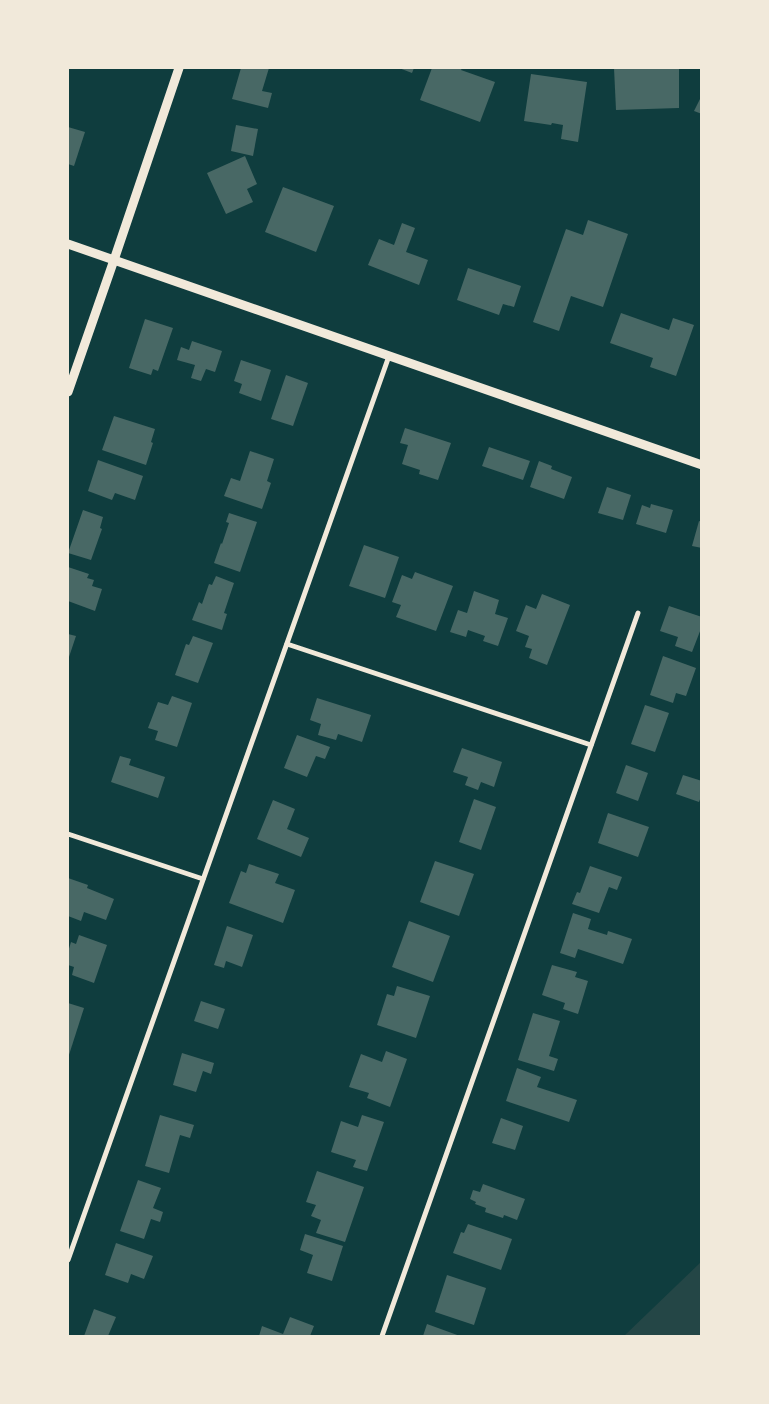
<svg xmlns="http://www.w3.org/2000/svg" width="769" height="1404" font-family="'Golos Text',sans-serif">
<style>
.green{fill:#244646}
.building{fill:#486865}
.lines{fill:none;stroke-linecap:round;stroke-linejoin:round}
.minor{stroke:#f1e9da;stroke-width:5}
.tertiary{stroke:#f1e9da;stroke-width:9}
</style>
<rect width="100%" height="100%" fill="#0f3d3e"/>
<polygon class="green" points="701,1262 701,1336 624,1336"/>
<g class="building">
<polygon points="241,68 269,68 262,91 272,93 268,108 232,99"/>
<polygon points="399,68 414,68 412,73"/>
<polygon points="432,68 462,68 461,70 495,82 480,122 420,100"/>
<polygon points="614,68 679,68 679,108 616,110"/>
<polygon points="531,74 587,82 578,142 561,139 563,125 552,123 551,125 524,121"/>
<polygon points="702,95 702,114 694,111"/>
<polygon points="236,125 258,129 253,156 231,151"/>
<polygon points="68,127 85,132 74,166 68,164"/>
<polygon points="245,156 257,184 247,189 253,202 226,214 207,173"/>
<polygon points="283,187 334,206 316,252 265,232"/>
<polygon points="588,220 628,234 603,307 571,296 559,331 533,322 566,229 583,235"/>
<polygon points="402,223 415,228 406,252 428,260 419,285 368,265 379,239 394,245"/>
<polygon points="468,268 521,286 514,307 503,304 499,315 457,300"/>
<polygon points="621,313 669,330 673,318 694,325 676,376 650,367 653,358 610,343"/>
<polygon points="145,319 173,328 158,371 153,369 151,375 129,368"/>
<polygon points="192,341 222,351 215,372 206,369 201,381 191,378 195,365 177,360 181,347 189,350"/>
<polygon points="241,360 271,370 261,401 239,393 242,384 234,381"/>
<polygon points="286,375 308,383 293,426 271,419"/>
<polygon points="114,416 155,429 151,442 153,443 146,465 102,450"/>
<polygon points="405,428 451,443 438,480 419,474 420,470 402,464 408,445 400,443"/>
<polygon points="489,447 530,461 523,480 482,466"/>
<polygon points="250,451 274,459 267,481 271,483 262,509 224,496 231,478 240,481"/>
<polygon points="98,460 143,476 135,500 115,493 112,500 88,491"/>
<polygon points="539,461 552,466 551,469 572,477 564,499 530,487"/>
<polygon points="607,487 631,495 623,520 598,513"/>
<polygon points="651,504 673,510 666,533 636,524 642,505 650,508"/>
<polygon points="83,510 103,517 100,528 102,529 91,560 68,553"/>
<polygon points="229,513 257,522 240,572 214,563 221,543 222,544 229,523 226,522"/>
<polygon points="699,521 702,522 702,548 692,546"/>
<polygon points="364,545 399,557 385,598 349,586"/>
<polygon points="68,567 89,574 87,578 94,580 92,586 102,589 95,611 68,601"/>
<polygon points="415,572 453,586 436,631 396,617 401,605 392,602 402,575 412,579"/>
<polygon points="216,576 234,583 224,613 227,614 222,630 192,620 199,602 202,604 209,584 212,585"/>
<polygon points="474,591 499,600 495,614 508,618 498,646 483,641 485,636 468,630 466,637 450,632 458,610 467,613"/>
<polygon points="542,594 570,605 547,665 529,658 532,649 525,647 529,636 516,631 526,605 536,609"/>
<polygon points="669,606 702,617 702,626 692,652 675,646 678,637 660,631"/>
<polygon points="68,634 76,636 68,660"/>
<polygon points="193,636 213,643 198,683 175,675 186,644 189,645"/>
<polygon points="663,656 696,668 686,696 676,693 673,703 650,695"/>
<polygon points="172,696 192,703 177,747 155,740 158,731 148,728 158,702 168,705"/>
<polygon points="317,698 371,715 362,742 338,734 336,740 318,735 321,724 310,720"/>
<polygon points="645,705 669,713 655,752 631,744"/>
<polygon points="297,735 330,747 325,759 316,756 307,777 284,768"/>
<polygon points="462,748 502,762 494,787 481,782 478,790 465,785 468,777 453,772"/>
<polygon points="120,756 131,759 129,765 165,777 158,798 111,782"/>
<polygon points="626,765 648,773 638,801 616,793"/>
<polygon points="683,775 702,781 702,794 699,802 676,794"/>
<polygon points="474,799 496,807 481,850 459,842"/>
<polygon points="273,800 295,809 287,829 309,838 301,857 257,839"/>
<polygon points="608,813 649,827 638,857 598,843"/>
<polygon points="435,861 474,874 459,916 420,902"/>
<polygon points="249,864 279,874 275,883 295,890 283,923 229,903 241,871 246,873"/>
<polygon points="590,866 622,877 617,890 609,887 599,913 572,904 577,892 580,893"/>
<polygon points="68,878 88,885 87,888 114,899 106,920 84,912 81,921 68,916 69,907 68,906"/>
<polygon points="573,913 591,919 588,929 607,935 608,931 632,939 623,964 578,949 575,958 560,953"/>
<polygon points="409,921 450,936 433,982 392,967"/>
<polygon points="227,926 253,935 242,967 226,961 224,968 214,965"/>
<polygon points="79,935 107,945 94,983 72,975 74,967 68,965 68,952 71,942 76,944"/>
<polygon points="552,965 577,972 575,977 588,981 578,1014 563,1009 565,1003 542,995"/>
<polygon points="397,986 430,996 416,1038 377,1025 387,994 394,996"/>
<polygon points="201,1001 225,1009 218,1029 194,1021"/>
<polygon points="68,1003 84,1008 68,1058"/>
<polygon points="533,1013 560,1021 549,1056 558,1059 554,1071 518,1060"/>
<polygon points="386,1051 407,1059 390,1107 367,1098 369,1093 349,1087 361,1054 382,1062"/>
<polygon points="182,1053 214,1063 211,1074 203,1071 196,1092 173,1085"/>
<polygon points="517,1068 541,1077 537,1087 577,1100 569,1122 506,1101"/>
<polygon points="160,1115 194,1125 190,1138 180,1135 169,1173 145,1166"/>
<polygon points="362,1115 384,1122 367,1171 353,1167 356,1160 331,1152 341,1121 358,1127"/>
<polygon points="501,1118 523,1126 515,1150 492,1143"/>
<polygon points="317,1171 364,1187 345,1242 316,1233 321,1220 311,1216 316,1205 306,1202"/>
<polygon points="138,1180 161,1188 153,1208 163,1212 160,1222 151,1219 144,1239 120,1231"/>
<polygon points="483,1184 525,1199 517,1220 504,1215 503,1218 485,1212 486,1208 475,1204 476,1202 470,1199 473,1190 480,1192"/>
<polygon points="468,1224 512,1239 501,1270 453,1253 461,1232 464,1233"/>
<polygon points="305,1234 343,1246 332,1281 307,1273 313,1255 300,1250"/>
<polygon points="116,1243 153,1256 144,1279 131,1274 128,1283 105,1275"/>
<polygon points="447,1275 486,1288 474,1325 435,1312"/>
<polygon points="94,1309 116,1317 108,1336 84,1336"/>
<polygon points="290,1317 314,1326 310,1336 259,1336 262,1326 283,1334"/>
<polygon points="427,1324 460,1336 423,1336"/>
</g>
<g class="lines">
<g class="minor">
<polyline points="287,644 591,745"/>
<polyline points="68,834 203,879"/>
<polyline points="68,1260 389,356"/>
<polyline points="382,1336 638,613"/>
</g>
<g class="tertiary">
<polyline points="68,244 702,465"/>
<polyline points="68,392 114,260 179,68"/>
</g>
</g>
<rect width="769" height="1404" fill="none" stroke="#f1e9da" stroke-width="138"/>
</svg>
